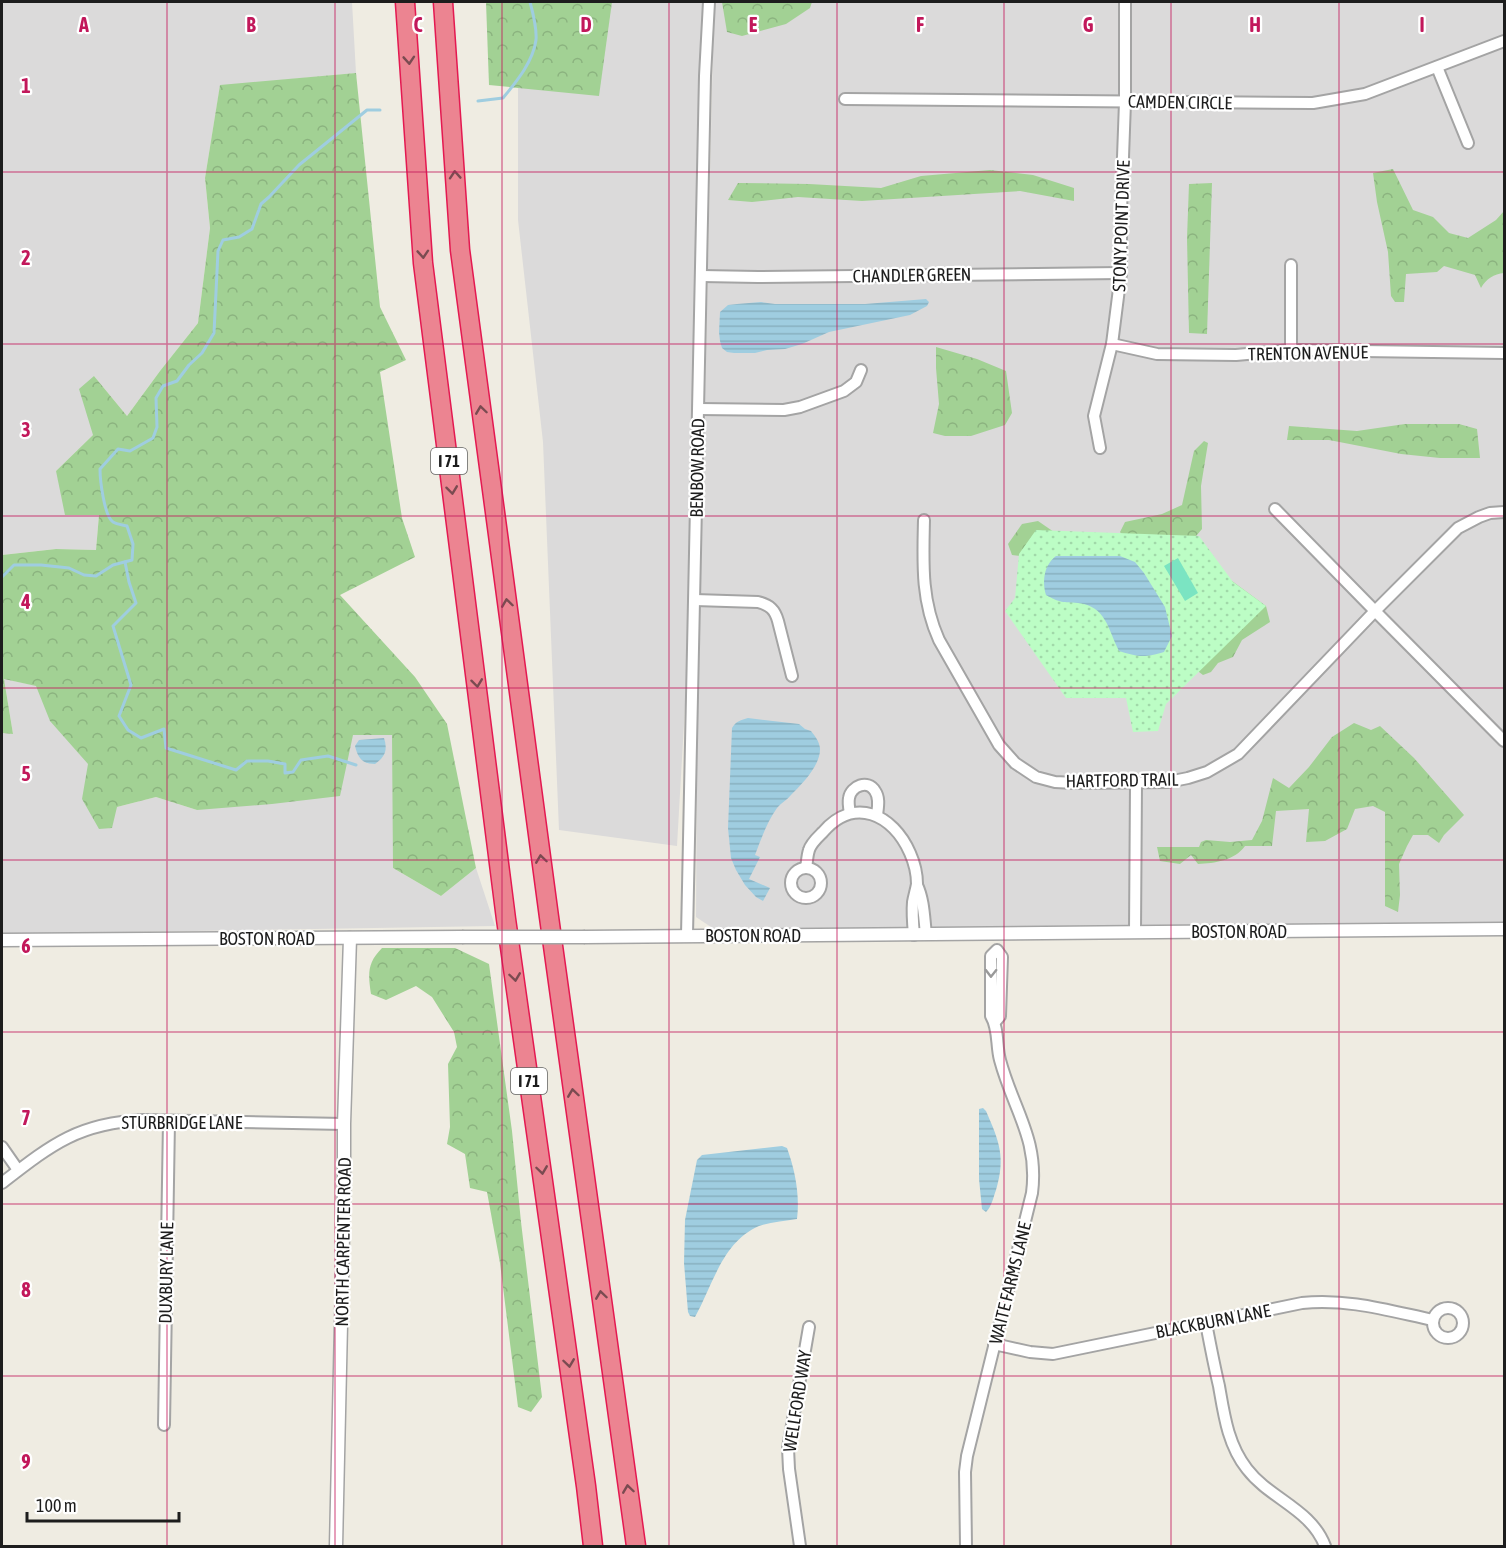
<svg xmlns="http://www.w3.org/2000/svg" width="1506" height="1548" font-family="'Asap Condensed',sans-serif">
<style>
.residential{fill:#dbdada}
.forest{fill:url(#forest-crowns)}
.park{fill:url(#park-dots)}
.pitch{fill:#7be4c2}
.water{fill:url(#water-rules)}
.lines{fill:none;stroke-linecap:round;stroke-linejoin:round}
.stream{stroke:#9fcde0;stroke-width:3}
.minor-casing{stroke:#a4a4a4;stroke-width:14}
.tertiary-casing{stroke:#a4a4a4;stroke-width:15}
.motorway-casing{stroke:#e41951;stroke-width:21}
.minor{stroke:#fff;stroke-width:10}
.tertiary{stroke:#fff;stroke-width:12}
.motorway{stroke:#ec8491;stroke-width:18}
.tertiary-bridge-casing{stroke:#a4a4a4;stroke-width:15;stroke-linecap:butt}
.tertiary-bridge{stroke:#fff;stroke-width:12}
.oneway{stroke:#7a4b51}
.oneway2{stroke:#999}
.grid{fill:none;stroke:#c2185b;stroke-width:1.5;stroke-opacity:0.55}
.labels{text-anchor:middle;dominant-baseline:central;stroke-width:4.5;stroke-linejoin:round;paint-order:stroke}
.shield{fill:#fff;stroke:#616161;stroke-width:1.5}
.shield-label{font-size:16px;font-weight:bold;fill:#1d1d1d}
.street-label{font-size:18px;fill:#1d1d1d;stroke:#fff}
.grid-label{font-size:20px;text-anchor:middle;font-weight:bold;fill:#c2185b;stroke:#fff;stroke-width:4.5;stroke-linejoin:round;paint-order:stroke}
</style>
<defs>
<pattern id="forest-crowns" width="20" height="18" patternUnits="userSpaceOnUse" patternTransform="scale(1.5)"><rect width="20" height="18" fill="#a2d194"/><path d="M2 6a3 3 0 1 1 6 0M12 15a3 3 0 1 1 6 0" fill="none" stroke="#8bb37f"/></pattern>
<pattern id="park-dots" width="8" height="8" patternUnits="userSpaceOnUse" patternTransform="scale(1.5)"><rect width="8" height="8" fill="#bcfdc5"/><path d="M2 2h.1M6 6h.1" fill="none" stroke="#a1d8a9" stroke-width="1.8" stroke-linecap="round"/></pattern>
<pattern id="water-rules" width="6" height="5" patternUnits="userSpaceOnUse" patternTransform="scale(1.5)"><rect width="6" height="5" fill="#9fcde0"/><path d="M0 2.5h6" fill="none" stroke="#88b0c0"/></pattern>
</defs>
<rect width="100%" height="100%" fill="#efece2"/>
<g class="residential">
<polygon points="2,2 352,2 356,73 220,86 205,178 210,228 198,323 160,371 127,416 94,376 93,435 56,471 99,515 96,550 56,549 2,555"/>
<polygon points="486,2 704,2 692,525 685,706 677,846 559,830 543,442 518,220 518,88"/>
<polygon points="714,2 1504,2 1504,924 1062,926 717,931 696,917 697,740"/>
<polygon points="4,679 57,690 117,807 156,797 197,810 353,735 393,735 393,868 441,896 476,868 495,926 2,934 2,733 13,734"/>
</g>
<g class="forest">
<polygon points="486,2 612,2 599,96 489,85"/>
<polygon points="722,2 812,2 810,8 786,24 742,36 727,32"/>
<polygon points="356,73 380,307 406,360 380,372 402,518 415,557 340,595 415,677 447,724 476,868 441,896 393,868 392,735 353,735 340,796 272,804 197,810 156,797 117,807 112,828 99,829 82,799 88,764 50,721 36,686 4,679 13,734 2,733 2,555 56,549 96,550 99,515 65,515 56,471 93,435 79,389 94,376 127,416 160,371 198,323 210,228 205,178 220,85"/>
<path d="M1393,169L1413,210L1433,217L1449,233L1468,238L1496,220L1504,211V273C1494,274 1486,279 1481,288L1475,275L1444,266L1437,272L1406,274L1404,302H1395L1391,296L1388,252L1377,202L1373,173Z"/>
<polygon points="990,170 1033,175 1074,188 1074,201 1020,191 862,201 798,197 752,202 728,200 738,183 809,184 881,188 921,176"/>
<polygon points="1212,183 1207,334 1189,333 1187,238 1189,184"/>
<polygon points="936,347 977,359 1006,371 1012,413 1005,425 971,436 945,436 933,433 939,404 936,368"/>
<polygon points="1405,424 1459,424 1477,429 1480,458 1440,458 1401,454 1329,440 1287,440 1289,426 1357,431"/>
<polygon points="1204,441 1208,443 1201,486 1202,529 1185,549 1126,540 1120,532 1125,522 1162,514 1182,505 1194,451"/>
<polygon points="1038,521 1070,543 1029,557 1012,555 1008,544 1022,524"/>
<polygon points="1232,581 1266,606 1270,622 1242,640 1233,657 1218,663 1211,672 1203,675 1199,672 1199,656"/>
<path d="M1354,723L1371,730L1380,726L1414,758L1464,815L1444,835L1439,843L1428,835H1413L1407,846L1399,864L1400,895L1398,912L1385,906V812L1373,806L1355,809L1347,829L1325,841L1306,842L1309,809L1276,811L1272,846H1245C1234,861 1215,863 1198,864L1191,855L1180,864L1160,861L1157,847H1199L1201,842L1206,840L1230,842L1252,840L1262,821L1273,778L1289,788L1309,767L1332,737Z"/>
<path d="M382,948H455L489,964L512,1131L521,1222L542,1397L531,1412L518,1407L500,1263L487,1192L470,1188L465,1154L447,1144L450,1127L448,1064L457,1047L454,1032L432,997L416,986L386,1000L371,994C368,974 367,963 382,948Z"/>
</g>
<polygon class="park" points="1036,530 1199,536 1233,582 1266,606 1166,704 1158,731 1133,732 1126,698 1066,698 1005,611 1015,598 1019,554"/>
<polygon class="pitch" points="1178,558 1198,593 1185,601 1164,566"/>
<g class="water">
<polygon points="926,299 929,302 927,306 910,315 829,332 802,344 785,349 767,350 755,353 734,353 727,352 722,348 720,341 719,332 720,312 728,305 737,304 761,302 775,304 865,304"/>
<path d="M1056,556H1120L1135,562L1144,573L1165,607L1172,636L1164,652C1144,658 1139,657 1119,651C1108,629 1106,606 1078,603C1063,602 1060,603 1046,595C1042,581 1044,565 1056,556Z"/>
<path d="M748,718L799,724L805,729L811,731C815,736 819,741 820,748C821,765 802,784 791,795C787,800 781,803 777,808C767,822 761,839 755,855L760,857L749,879L770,888L763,901L756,897L745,885L736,870L731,858L728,828L732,728C736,721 741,720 748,718Z"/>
<path d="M384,738C388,750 385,757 375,764C362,764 358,758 355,746L359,740Z"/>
<path d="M983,1108L986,1111C999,1141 1006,1157 996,1190C993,1198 992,1206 986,1212L982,1209L979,1179V1109Z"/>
<path d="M782,1146L787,1148C795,1170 800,1195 797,1219C785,1221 771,1222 759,1226C722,1242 713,1285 695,1317L690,1316L688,1312L684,1263L685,1220L697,1160L702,1155Z"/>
</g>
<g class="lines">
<g class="stream">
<path d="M478,101L503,98C516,82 533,62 536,40C537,28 533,13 530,2"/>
<polyline points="125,562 129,582 136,603 113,626 131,685 119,716 128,730 141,738 164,729 166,748 236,770 247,761 268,761 285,764 285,773 293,772 301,760 328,756 356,765"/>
<path d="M2,577L14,565H41L69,568L84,575L96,576L113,565L132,560L133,544L127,526C123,525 116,524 113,522C104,516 100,479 100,469L118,449L130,451L153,438L157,427L156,398L163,386L177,381L189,365L202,353L214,333L218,251L223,240L239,237L252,229L261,204L269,197L299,165L367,110H380"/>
</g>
<defs>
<g id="minor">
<polyline points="1437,67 1468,143"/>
<polyline points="845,99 1313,103 1365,94 1504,41"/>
<polyline points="1291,265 1291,350"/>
<polyline points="702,276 758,277 1121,273"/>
<polyline points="1112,344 1157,354 1236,355 1291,350 1504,353"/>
<polyline points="699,409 784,410 800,407 844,391 856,382 861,370"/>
<polyline points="1100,448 1094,416 1112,344 1121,273 1121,212 1125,102 1125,2"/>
<polyline points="1275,509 1375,611 1504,741"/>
<path d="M924,520C923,563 921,600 939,640L999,745L1015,763L1036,777L1055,782L1075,783L1168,782L1188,778L1207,772L1238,754L1375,611L1458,528L1479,517L1490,513L1504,512"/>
<path d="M695,600L758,602C770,605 775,610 778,621L792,676"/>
<path d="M850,813C849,808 848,803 849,798C851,786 868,779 875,791C880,798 878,807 877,815"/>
<path d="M806,868C807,863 807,856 809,850C811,843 818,837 823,832C854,796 893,814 910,853C914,862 917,874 917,884C916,890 914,896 913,902C912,913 913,924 914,935"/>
<circle cx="806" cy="883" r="15"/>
<path d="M917,885C924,900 924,918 926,934"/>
<polyline points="1135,931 1136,783"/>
<polyline points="687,935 705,76 709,2"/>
<polyline points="2,1147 18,1170"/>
<path d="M2,1183C51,1145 78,1123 143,1120L344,1124"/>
<circle cx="1448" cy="1323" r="15"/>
<path d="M1206,1323C1210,1344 1214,1365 1219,1386C1224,1415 1228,1445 1247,1469C1270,1499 1311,1509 1325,1546"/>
<path d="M994,1344L1030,1352L1053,1354L1302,1303C1347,1298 1390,1311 1433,1320"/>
<polyline points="164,1425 169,1121"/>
<polyline points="800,1546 789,1469 788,1448 809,1327"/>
<path d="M966,1546L965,1472L967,1456L1032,1193C1039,1139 1013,1109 1000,1060C996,1046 999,1029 991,1016V956L997,950L1002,957L1000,1016L995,1022"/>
</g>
<g id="tertiary">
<polyline points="585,937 1504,929"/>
<polyline points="2,940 462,937"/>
<polyline points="336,1546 344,1191 344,1124 350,938"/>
</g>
<g id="motorway">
<polyline points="405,2 423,263 506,919 586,1486 593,1546"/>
<polyline points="443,2 460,250 549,917 636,1546"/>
</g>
</defs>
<use href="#minor" class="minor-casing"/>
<use href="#tertiary" class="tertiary-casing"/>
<use href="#motorway" class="motorway-casing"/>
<use href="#minor" class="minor"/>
<use href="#tertiary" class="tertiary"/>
<use href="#motorway" class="motorway"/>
<defs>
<polyline id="tertiary-bridge" points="462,937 585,937"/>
</defs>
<use href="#tertiary-bridge" class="tertiary-bridge-casing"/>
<use href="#tertiary-bridge" class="tertiary-bridge"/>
</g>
<defs><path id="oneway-chevron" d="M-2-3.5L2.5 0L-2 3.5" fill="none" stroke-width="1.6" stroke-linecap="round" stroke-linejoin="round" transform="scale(1.5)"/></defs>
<g class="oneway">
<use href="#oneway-chevron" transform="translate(409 60) rotate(86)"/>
<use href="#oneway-chevron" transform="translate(455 175) rotate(-94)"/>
<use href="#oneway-chevron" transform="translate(423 254) rotate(86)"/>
<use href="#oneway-chevron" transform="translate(481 410) rotate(-98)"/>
<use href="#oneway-chevron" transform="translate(452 490) rotate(83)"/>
<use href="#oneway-chevron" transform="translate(507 603) rotate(-98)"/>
<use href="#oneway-chevron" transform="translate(477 683) rotate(83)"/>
<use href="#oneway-chevron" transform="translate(541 859) rotate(-98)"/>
<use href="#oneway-chevron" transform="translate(515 977) rotate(82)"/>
<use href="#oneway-chevron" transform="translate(573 1093) rotate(-98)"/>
<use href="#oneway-chevron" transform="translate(542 1170) rotate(82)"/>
<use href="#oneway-chevron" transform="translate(601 1295) rotate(-98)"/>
<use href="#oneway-chevron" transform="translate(569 1363) rotate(82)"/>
<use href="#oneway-chevron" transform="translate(628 1489) rotate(-98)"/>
</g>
<use class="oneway2" href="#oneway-chevron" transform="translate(991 973) rotate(91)"/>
<path class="grid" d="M167,2V1546M335,2V1546M502,2V1546M669,2V1546M837,2V1546M1004,2V1546M1171,2V1546M1339,2V1546M2,172H1504M2,344H1504M2,516H1504M2,688H1504M2,860H1504M2,1032H1504M2,1204H1504M2,1376H1504"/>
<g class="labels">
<g class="shield">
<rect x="431" y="448" width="36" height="26" rx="4.5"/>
<rect x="511" y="1068" width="36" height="26" rx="4.5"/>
</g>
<g class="shield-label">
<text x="449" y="461">I 71</text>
<text x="529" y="1081">I 71</text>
</g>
<g class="street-label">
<text transform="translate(1180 102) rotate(1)">CAMDEN CIRCLE</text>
<text transform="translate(1121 226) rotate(-88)">STONY POINT DRIVE</text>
<text transform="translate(912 275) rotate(-1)">CHANDLER GREEN</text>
<text transform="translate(1308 353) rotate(-1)">TRENTON AVENUE</text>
<text transform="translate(697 468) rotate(-89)">BENBOW ROAD</text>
<text transform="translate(1122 780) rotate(-1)">HARTFORD TRAIL</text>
<text x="1239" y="931">BOSTON ROAD</text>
<text x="753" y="935">BOSTON ROAD</text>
<text x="267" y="938">BOSTON ROAD</text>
<text x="182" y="1122">STURBRIDGE LANE</text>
<text transform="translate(343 1242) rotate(-89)">NORTH CARPENTER ROAD</text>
<text transform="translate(166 1273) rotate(-89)">DUXBURY LANE</text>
<text transform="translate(1010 1283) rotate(-76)">WAITE FARMS LANE</text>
<text transform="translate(1213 1321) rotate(-11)">BLACKBURN LANE</text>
<text transform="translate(797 1401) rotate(-81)">WELLFORD WAY</text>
</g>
</g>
<g class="grid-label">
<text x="84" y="32">A</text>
<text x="251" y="32">B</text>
<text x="418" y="32">C</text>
<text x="586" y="32">D</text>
<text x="753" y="32">E</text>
<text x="920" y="32">F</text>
<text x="1088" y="32">G</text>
<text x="1255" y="32">H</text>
<text x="1422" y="32">I</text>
<text x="26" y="93">1</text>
<text x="26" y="265">2</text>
<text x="26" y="437">3</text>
<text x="26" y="609">4</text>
<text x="26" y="781">5</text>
<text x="26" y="953">6</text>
<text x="26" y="1125">7</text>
<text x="26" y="1297">8</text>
<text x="26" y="1469">9</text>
</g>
<rect width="1506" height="1548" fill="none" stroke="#1d1d1d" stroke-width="6"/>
<path d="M27 1512v9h152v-9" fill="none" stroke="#1d1d1d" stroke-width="3"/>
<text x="36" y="1512" font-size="18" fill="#1d1d1d" stroke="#ffffff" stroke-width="4.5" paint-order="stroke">100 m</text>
</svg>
